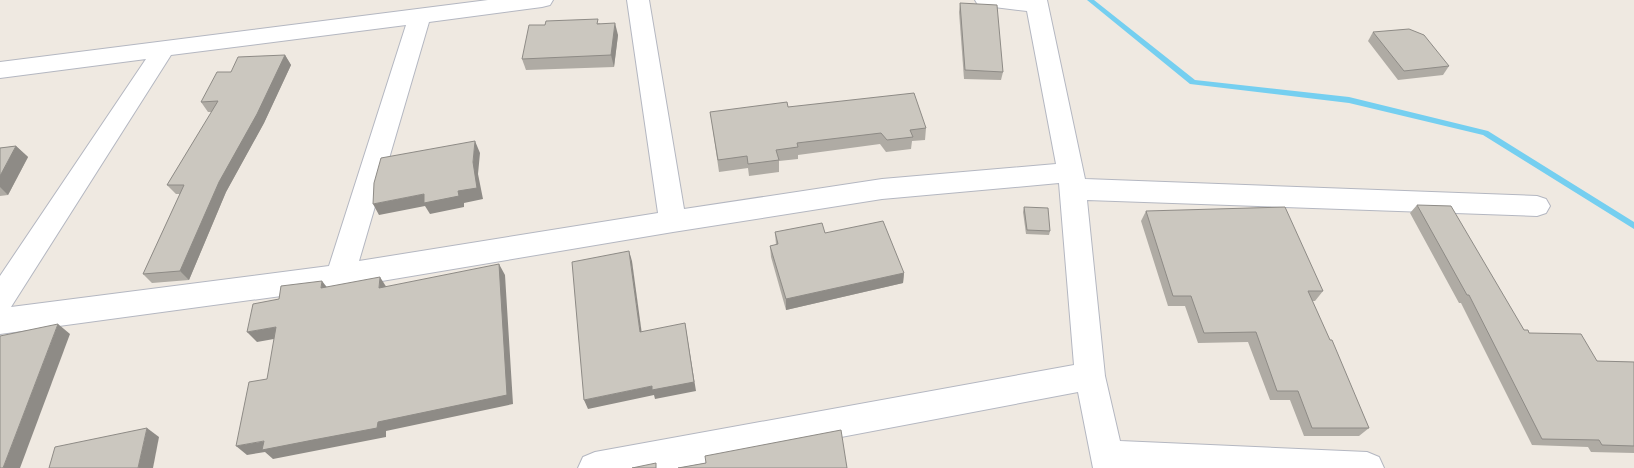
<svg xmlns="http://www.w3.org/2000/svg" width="1634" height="468" font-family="'Exo 2',sans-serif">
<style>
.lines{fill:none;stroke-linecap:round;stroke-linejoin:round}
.stream{fill:#75cff0;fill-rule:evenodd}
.street-casing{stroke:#b4b7c1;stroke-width:2}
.street{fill:#fff;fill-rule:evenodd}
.wall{fill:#afaba4}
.shaded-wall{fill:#8e8b86}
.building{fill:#cbc7bf;stroke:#8e8b86}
</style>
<rect width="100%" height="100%" fill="#efe9e1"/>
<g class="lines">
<polygon class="stream" points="1087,0 1094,0 1195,80 1349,97 1488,131 1634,222 1634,229 1483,135 1349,103 1190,84"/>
<defs>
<path id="street" d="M488,0H553L550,5L542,7L429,22L359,261L658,213L627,0H649L684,209L882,179L1056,164L1027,11L978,5L975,0H1047L1085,179L1537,196L1546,199L1550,206L1546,213L1537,216L1087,200L1105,376L1120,441L1367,452L1379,457L1384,468H1093L1078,392L678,468H578L583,457L595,452L1074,365L1059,183L882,199L673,232L340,288L0,334V276L146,59L0,78V62ZM406,25L329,266L11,307L171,55Z"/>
</defs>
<use href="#street" class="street-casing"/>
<use href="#street" class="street"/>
</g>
<g class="wall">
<polygon points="960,3 1003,72 1001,80 964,79 959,12"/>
<polygon points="599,23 618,35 614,67 526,70 522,59"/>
<polygon points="1373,32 1449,66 1443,75 1398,80 1368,41"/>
<polygon points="285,55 291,65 264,123 226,192 189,280 152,283 143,274 180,194 176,194 167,185 212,112 208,112 201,102 231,72"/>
<polygon points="788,107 926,128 925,140 912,141 911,149 886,152 880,144 798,155 798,159 779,161 779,172 749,176 748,168 719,172 712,124"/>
<polygon points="16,146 28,157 8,195 0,196 0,148"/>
<polygon points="1417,205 1524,330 1529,333 1597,361 1634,362 1634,453 1591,452 1588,447 1532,445 1461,303 1459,303 1410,213"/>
<polygon points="1024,207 1050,231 1049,235 1026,234 1023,212"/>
<polygon points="1146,211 1323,291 1315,301 1312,301 1369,428 1359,436 1304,436 1290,400 1270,400 1248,342 1198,343 1185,306 1168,306 1141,221"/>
<polygon points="775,232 825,233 904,273 903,283 786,310 771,257 770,246 776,245"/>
</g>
<g class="shaded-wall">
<polygon points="615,23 618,35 614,67 611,55"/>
<polygon points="285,55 291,65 264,123 226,192 189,280 180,271 219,182"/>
<polygon points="475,141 480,153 478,174 483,199 464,203 464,207 430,214 425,206 379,215 373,204 424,194 458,191 473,162"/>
<polygon points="16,146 28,157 8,195 0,187 0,176"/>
<polygon points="629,251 632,261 643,342 640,332"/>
<polygon points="499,264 505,275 513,404 386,431 386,437 273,459 265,452 247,455 236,446 378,422"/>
<polygon points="904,273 903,283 786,310 786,299"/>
<polygon points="380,277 387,288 379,288"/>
<polygon points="322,281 330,291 321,288"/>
<polygon points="685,323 696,391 655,399 654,395 588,409 584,400 652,386"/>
<polygon points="58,324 70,334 20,468 3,468"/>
<polygon points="276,327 285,337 257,342 247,332"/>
<polygon points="147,428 159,437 153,468 138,468"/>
</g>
<g class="building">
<polygon points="960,3 997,5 1003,72 965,70"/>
<polygon points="598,19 597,24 615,23 611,55 522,59 529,25 545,25 546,21"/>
<polygon points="1409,29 1424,35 1449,66 1404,71 1373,32"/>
<polygon points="285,55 257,114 219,182 180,271 143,274 184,185 167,185 218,101 201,102 217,72 231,72 238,57"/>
<polygon points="914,93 926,128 910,130 913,137 887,140 881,133 797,143 798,147 776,150 779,160 748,164 747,156 718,160 710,112 787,102 788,107"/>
<polygon points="475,141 473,162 477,188 458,191 459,196 424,203 424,194 373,204 374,183 381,158"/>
<polygon points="16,146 0,176 0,148"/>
<polygon points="1417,205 1451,206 1524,330 1528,330 1529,333 1581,334 1597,361 1634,362 1634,446 1602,445 1599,440 1542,439 1469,295 1467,295"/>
<polygon points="1024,207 1048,208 1050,231 1027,230"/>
<polygon points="1285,207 1323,291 1308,291 1330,340 1332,340 1369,428 1312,428 1298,391 1277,391 1256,332 1204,333 1191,296 1173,296 1146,211"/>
<polygon points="883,221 904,273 786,299 770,246 778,244 775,232 822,223 825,233"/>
<polygon points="629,251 640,332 685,323 694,382 652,390 652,386 584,400 572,262"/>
<polygon points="499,264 507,395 378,422 377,428 313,440 262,450 264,441 236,446 249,382 267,379 276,327 247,332 253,304 279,299 281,286 322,281 321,288 380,277 379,288"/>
<polygon points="58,324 3,468 0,468 0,336"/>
<polygon points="147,428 138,468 49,468 55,447"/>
<polygon points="841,430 847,468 678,468 706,463 705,456"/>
<polygon points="656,463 656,468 632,468"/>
</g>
</svg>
